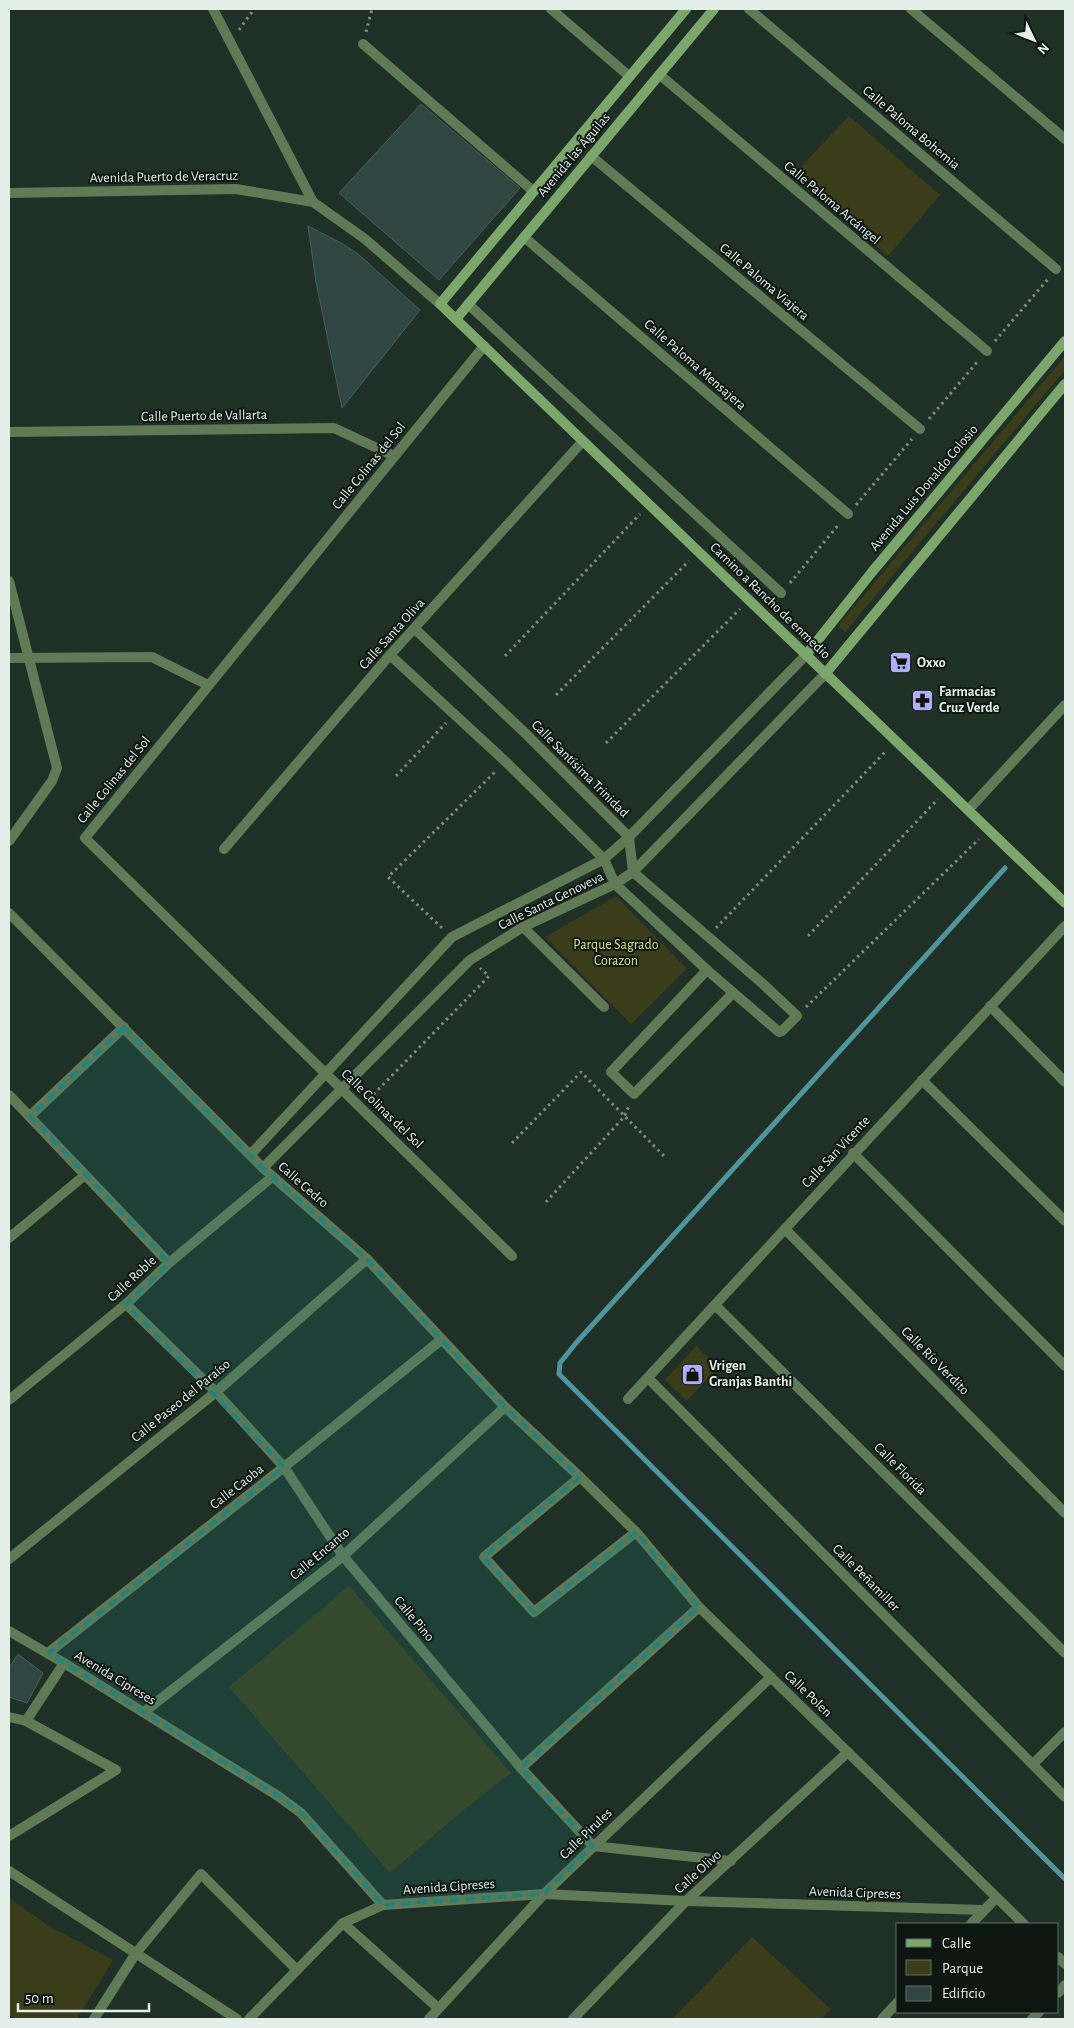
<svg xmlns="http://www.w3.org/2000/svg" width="1074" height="2028" font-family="'Alegreya Sans',sans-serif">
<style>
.green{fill:#3a3c1a}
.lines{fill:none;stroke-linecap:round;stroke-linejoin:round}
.stream{stroke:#4e959d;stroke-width:5}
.building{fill:#2f4643;stroke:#475e5b}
.path{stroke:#7c8a82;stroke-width:3;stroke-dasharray:2.5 4;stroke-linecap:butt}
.street{stroke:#607a55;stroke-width:10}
.secondary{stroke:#7ca76b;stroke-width:10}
.marked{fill:#24827a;fill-opacity:0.2;stroke:#24827a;stroke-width:4;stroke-dasharray:10 6;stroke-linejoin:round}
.labels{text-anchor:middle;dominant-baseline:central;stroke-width:4;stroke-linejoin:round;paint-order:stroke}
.street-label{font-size:14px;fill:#e4efe9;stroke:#0e1612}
.poi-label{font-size:14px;font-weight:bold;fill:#e4efe9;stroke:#0e1612;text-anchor:start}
.park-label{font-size:14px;fill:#d9e188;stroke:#0e1612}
</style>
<rect width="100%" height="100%" fill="#1f3027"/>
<g class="green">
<polygon points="849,116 940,195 888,256 793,175"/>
<polygon points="1065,356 1065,370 845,632 838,626"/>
<polygon points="616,896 687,969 631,1024 545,937"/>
<polygon points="696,1346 718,1367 687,1401 665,1380"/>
<polygon points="349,1586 511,1773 462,1811 390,1873 229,1687"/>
<polygon points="9,1898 49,1926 113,1960 77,2019 9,2019"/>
<polygon points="752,1937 831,2009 822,2019 672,2019"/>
</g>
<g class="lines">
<polyline class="stream" points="1005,868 576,1343 560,1363 559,1374 1065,1879"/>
</g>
<g class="building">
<polygon points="421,104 520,188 439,280 339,193"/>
<polygon points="308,226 343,244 358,254 420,310 342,408 316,282"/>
<polygon points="18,1654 43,1673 27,1703 9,1697 9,1668"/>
</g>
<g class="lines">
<g class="path">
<polyline points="239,30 254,9"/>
<polyline points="366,32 372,9"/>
<polyline points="995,341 1048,279"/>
<polyline points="929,419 978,361"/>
<polyline points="856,505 912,439"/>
<polyline points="790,583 840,523"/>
<polyline points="505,656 640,514"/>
<polyline points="556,695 689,561"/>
<polyline points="606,743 740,609"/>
<polyline points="396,776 446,723"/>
<polyline points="442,928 388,877 496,771"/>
<polyline points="716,928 887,750"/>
<polyline points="808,936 938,799"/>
<polyline points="806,1007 979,839"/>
<polyline points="369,1099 489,976 480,968"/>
<polyline points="512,1143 581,1072 665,1157"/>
<polyline points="546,1202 624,1117 629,1106"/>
</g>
<g class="street">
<polyline points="213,9 313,202"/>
<polyline points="551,9 629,76"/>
<polyline points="749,9 1056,269"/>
<polyline points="911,9 1065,139"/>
<polyline points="363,44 533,191"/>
<polyline points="660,75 987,351"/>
<polyline points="591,156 920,429"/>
<polyline points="9,193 236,189 313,202 365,239 440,304"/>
<polyline points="524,237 848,514"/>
<polyline points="468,304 781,593"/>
<polyline points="484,346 85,838 512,1256"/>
<polyline points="9,432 334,428 394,456"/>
<polyline points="9,581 57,768 52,781 9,841"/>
<polyline points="390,655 506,762 604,859 615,884 707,970 779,1032 782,1031 797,1016 763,984 633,872 629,837 524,732 415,629"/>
<polyline points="9,658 152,657 208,685"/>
<polyline points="969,809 1065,705"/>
<polyline points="224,849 390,655 583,441"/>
<polyline points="9,913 263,1168 367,1259 505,1407 580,1477 636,1532 699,1607 1024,1924"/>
<polyline points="523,927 604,1007"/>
<polyline points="707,970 611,1072 634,1094 733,993"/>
<polyline points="990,1006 1065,1082"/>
<polyline points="922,1080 1065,1221"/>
<polyline points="9,1095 169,1263"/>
<polyline points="30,1116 124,1027"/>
<polyline points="853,1153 1065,1366"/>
<polyline points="251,1154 452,937 604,859 629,837 806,655"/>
<polyline points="263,1168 470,960 523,927 615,884 633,872 825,674"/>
<polyline points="785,1229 1065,1513"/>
<polyline points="9,1238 85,1175"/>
<polyline points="126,1304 216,1392 284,1467 343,1556 521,1768 593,1846 731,1861"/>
<polyline points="715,1305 1065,1653"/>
<polyline points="648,1378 1065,1797"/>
<polyline points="628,1399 1065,926"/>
<polyline points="9,1400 126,1304 169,1263 272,1177"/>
<polyline points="580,1477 484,1557 534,1612 636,1532"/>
<polyline points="9,1559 216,1392 367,1259"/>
<polyline points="9,1631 64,1663 278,1796 301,1813 383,1905"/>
<polyline points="48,1653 284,1467 441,1340"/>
<polyline points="144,1712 343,1556 505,1407"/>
<polyline points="9,1717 26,1721 116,1770 9,1836"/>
<polyline points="26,1721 64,1663"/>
<polyline points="1033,1764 1065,1732"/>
<polyline points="521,1768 699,1607"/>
<polyline points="9,1871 237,2019"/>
<polyline points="343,1923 438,2008"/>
<polyline points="971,1924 996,1898"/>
<polyline points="1058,1957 1065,1964"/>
<polyline points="1058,1993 1065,1985"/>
<polyline points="94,2019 136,1953 201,1874 297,1970"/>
<polyline points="249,2019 343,1923 383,1905 544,1894 686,1901 984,1910"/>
<polyline points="429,2019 544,1894 771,1677"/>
<polyline points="573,2019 686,1901 848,1752"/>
<polyline points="882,2019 898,2002"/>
<polyline points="1032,2019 1039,2012"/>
</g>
<g class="secondary">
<polyline points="686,9 440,304 1065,903"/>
<polyline points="456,319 714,9"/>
<polyline points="806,655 872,572 1065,341"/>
<polyline points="825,674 1065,384"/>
</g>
</g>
<path class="marked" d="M124,1027L263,1168L367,1259L505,1407L580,1477L484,1557L534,1612L636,1532L699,1607L521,1768L593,1846L544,1894L383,1905L301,1813L278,1796L48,1653L284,1467L126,1304L169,1263L30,1116Z"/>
<defs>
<symbol id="supermarket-square" viewBox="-11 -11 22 22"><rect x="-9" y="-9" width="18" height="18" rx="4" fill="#afaefa" stroke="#0e1612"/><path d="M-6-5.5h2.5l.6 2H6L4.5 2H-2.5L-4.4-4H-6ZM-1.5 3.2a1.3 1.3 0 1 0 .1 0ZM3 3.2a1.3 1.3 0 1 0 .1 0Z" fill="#111"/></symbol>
<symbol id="pharmacy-square" viewBox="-11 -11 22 22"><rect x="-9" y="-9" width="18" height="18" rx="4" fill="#afaefa" stroke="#0e1612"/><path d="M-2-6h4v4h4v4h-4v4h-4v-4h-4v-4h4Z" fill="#111"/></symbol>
<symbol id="shop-square" viewBox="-11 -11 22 22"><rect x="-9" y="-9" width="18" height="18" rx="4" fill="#afaefa" stroke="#0e1612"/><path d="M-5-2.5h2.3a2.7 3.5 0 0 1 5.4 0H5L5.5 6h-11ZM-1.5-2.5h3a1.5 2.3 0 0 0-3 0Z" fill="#111"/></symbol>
</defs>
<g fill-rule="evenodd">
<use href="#supermarket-square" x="888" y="650" width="25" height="25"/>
<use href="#pharmacy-square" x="910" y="688" width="25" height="25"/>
<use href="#shop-square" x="680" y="1362" width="25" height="25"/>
</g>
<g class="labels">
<g class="street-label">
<text transform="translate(911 128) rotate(40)">Calle Paloma Bohemia</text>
<text transform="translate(574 155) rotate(-50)">Avenida las Águilas</text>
<text transform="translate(164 177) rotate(-1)">Avenida Puerto de Veracruz</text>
<text transform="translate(832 203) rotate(40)">Calle Paloma Arcángel</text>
<text transform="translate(764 282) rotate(40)">Calle Paloma Viajera</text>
<text transform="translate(695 365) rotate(41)">Calle Paloma Mensajera</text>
<text transform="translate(204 416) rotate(-1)">Calle Puerto de Vallarta</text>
<text transform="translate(369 466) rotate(-51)">Calle Colinas del Sol</text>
<text transform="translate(924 488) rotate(-50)">Avenida Luis Donaldo Colosio</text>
<text transform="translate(770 601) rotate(44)">Camino a Rancho de enmedio</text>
<text transform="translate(392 634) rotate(-48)">Calle Santa Oliva</text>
<text transform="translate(580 769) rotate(45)">Calle Santísima Trinidad</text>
<text transform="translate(114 780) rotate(-51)">Calle Colinas del Sol</text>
<text transform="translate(551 901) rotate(-26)">Calle Santa Genoveva</text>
<text transform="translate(382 1109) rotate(44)">Calle Colinas del Sol</text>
<text transform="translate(836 1152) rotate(-47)">Calle San Vicente</text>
<text transform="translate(303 1185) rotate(41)">Calle Cedro</text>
<text transform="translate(132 1279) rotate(-43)">Calle Roble</text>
<text transform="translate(935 1361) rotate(45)">Calle Río Verdito</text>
<text transform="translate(181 1401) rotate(-39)">Calle Paseo del Paraíso</text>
<text transform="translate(900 1469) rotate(45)">Calle Florida</text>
<text transform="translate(237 1487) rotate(-38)">Calle Caoba</text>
<text transform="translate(320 1554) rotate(-40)">Calle Encanto</text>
<text transform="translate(866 1578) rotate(45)">Calle Peñamiller</text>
<text transform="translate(414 1619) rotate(50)">Calle Pino</text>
<text transform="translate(115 1678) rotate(31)">Avenida Cipreses</text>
<text transform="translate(808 1694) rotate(44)">Calle Polen</text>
<text transform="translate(586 1834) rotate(-44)">Calle Pirules</text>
<text transform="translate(698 1872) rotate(-42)">Calle Olivo</text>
<text transform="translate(449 1887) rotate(-4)">Avenida Cipreses</text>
<text transform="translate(855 1893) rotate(2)">Avenida Cipreses</text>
</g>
<g class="poi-label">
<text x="917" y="663">Oxxo</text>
<text x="939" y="692">Farmacias<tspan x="939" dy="16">Cruz Verde</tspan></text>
<text x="709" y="1366">Vrigen<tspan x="709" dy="16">Granjas Banthi</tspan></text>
</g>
<g class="park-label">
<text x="616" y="945">Parque Sagrado<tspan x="616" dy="16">Corazon</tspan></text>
</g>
</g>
<rect width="1074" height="2028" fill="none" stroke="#e4efe9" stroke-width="20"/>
<rect x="896" y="1923" width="162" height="90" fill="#0e1612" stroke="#646d68"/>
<rect x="906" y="1939" width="25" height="8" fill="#7ca76b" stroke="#646d68"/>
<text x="942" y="1948" font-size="15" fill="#e4efe9">Calle</text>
<rect x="906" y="1960" width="25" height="15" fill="#3a3c1a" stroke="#646d68"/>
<text x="942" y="1973" font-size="15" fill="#e4efe9">Parque</text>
<rect x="906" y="1986" width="25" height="15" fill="#2f4643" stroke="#646d68"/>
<text x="942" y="1998" font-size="15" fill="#e4efe9">Edificio</text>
<g transform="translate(1034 40) rotate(133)" stroke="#0e1612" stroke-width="4" paint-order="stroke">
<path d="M0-4L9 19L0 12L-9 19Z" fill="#e4efe9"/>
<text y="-8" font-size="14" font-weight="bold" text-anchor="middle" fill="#e4efe9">N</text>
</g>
<path d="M18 2003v8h131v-8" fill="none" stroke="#e4efe9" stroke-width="2.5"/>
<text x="25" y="2003" font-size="15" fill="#e4efe9" stroke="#0e1612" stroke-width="4" paint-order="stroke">50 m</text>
</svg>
